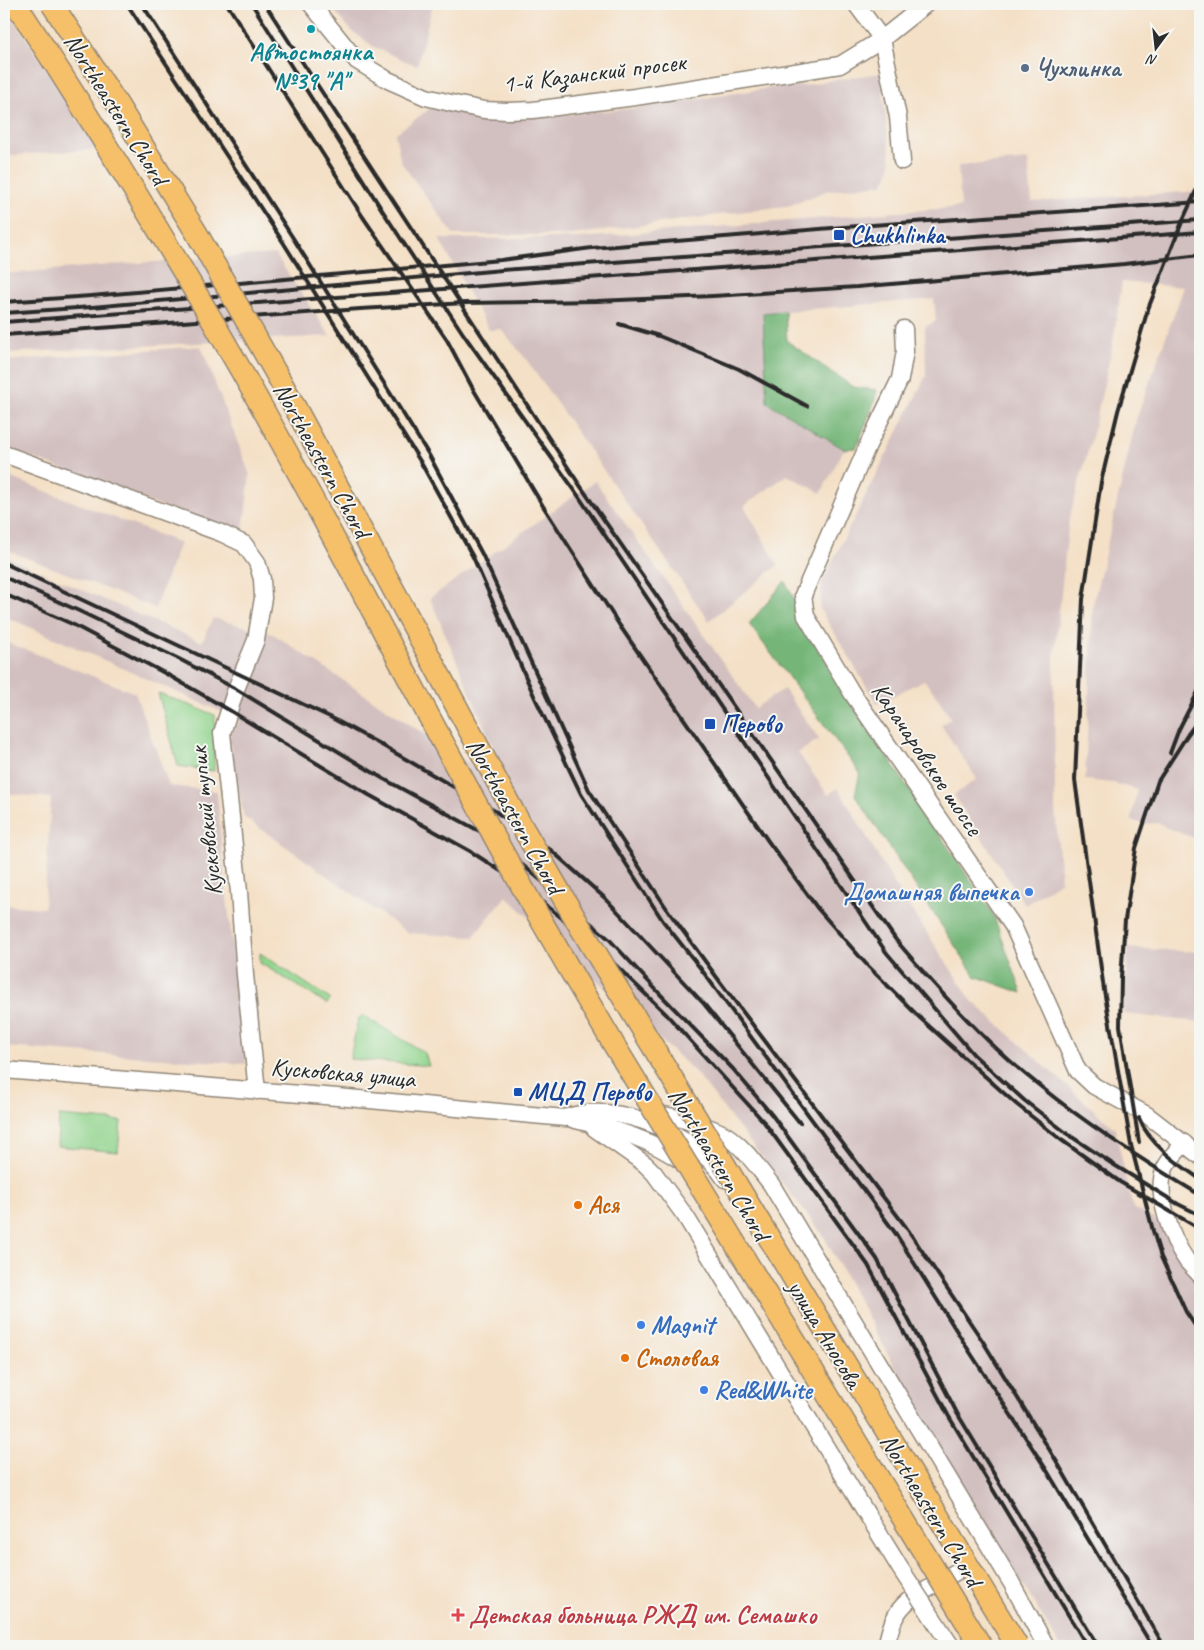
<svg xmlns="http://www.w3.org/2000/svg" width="1204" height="1650" font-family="Caveat,sans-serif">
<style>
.industrial{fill:#d2bfbf}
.green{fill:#91d48d;stroke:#5e805c}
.forest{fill:#74b678;stroke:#507052}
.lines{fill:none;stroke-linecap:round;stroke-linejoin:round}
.minor-casing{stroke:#908678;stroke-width:19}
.minor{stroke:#fff;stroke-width:16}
.rail{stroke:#2b2b2b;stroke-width:4}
.minor-bridge-casing{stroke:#908678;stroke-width:19;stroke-linecap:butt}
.major-bridge-casing{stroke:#908678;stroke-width:24;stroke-linecap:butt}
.minor-bridge{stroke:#fff;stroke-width:16}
.major-bridge{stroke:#f6c06b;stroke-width:21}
.culture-dot{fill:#0f9aa8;stroke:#f6f6f2;stroke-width:2}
.service-dot{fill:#5c6f8a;stroke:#f6f6f2;stroke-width:2}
.transit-dot{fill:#1a4fb4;stroke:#f6f6f2;stroke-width:2}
.shop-dot{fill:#3f7fe0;stroke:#f6f6f2;stroke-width:2}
.food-dot{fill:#e8710a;stroke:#f6f6f2;stroke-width:2}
.health-dot{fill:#e0444e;stroke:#f6f6f2;stroke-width:2}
.labels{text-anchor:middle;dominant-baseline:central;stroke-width:4;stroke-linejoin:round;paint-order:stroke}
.culture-label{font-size:25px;font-weight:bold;fill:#0d838f;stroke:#f6f6f2}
.service-label{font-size:25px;font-weight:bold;fill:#4e5e75;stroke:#f6f6f2;text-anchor:start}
.street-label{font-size:25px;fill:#2b2b2b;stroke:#f6f6f2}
.transit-label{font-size:25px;font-weight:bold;fill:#164399;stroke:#f6f6f2;text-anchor:start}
.shop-label{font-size:25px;font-weight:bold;fill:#366cbe;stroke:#f6f6f2;text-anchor:start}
.food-label{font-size:25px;font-weight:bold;fill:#c56008;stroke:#f6f6f2;text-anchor:start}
.health-label{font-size:25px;font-weight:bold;fill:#be3a42;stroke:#f6f6f2;text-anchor:start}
</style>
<rect width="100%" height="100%" fill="#f6f6f2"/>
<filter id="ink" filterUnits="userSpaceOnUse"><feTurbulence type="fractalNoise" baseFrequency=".02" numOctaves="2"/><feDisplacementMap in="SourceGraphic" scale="10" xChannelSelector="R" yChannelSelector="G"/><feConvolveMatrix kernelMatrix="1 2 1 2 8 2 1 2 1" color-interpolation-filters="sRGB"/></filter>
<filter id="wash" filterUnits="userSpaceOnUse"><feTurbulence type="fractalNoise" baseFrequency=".0096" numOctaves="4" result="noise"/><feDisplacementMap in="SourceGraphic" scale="20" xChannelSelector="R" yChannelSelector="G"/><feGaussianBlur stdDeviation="1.12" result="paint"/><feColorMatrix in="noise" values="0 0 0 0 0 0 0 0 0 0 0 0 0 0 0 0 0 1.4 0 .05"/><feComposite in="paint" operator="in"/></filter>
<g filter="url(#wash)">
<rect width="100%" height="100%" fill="#f4e0c6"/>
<g class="industrial">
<polygon points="4,4 98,149 4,156"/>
<polygon points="328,4 433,4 417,66 374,47 352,31"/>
<polygon points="881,73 891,163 888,175 883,184 826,191 791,205 572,235 454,235 401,162 395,134 432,107 510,119 637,108 790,85 805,86 826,81"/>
<polygon points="1028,160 1032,202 1200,191 1200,840 1164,827 1164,825 1157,823 1143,824 1131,820 1137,790 1113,783 1085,780 1093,605 1136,420 1184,287 1122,282 1112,348 1093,433 1069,519 1054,658 1055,807 1061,881 1025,905 954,795 977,779 941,725 951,718 936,695 924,680 877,704 820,609 822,582 926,376 925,327 936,321 934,299 763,313 767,402 844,449 821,493 787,475 744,506 778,565 709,621 526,359 501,329 489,330 439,239 580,238 961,207 958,166"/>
<polygon points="275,254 330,336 4,353 4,274 110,265"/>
<polygon points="201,346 250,475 243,531 195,519 4,447 4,361"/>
<polygon points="4,475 180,543 155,608 4,549"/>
<polygon points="595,481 755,708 784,689 819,739 798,753 828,795 838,788 895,885 972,1001 1115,1129 1133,1208 1166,1226 1180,1257 1200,1284 1200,1646 1060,1646 934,1438 823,1235 695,1072 506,896 473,937 408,933 244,817 229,738 240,720 4,616 4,556 202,642 213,618 273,634 512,792 430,598"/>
<polygon points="4,641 135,693 169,786 217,791 222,854 246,1064 4,1047 4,905 44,908 51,798 4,793"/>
<polygon points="1128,948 1200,952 1200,1022 1123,1014"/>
</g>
<g class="green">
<polygon points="158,693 215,715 214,771 178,766"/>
<polygon points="260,953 330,999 327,1004 260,963"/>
<polygon points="362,1015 425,1053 429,1066 350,1059 358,1019"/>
<polygon points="59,1116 121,1121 118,1152 57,1146"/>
</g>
<g class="forest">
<polygon points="785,311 787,341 853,387 877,390 874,403 856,448 844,449 767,402 763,313"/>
<polygon points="785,581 837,682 993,914 1022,993 975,976 855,795 860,773 749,624"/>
</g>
</g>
<g filter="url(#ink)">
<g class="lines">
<defs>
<g id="minor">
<polyline points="311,4 357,61 388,80 426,97 455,104 484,110 508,111 533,110 635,97 840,65 882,39 926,4"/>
<polyline points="856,4 882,39 898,117 902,161"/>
<polyline points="904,329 905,351 900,379 868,445 803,595 806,616 852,693 1013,926 1078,1071 1094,1086 1147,1115 1200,1156"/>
<polyline points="4,454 221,533 244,544 257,562 262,579 263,598 256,640 236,689 222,733 239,892 245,975 257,1091"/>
<path d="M4,1070L337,1097L565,1118C616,1099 697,1134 725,1179"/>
<path d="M650,1113C670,1115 714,1126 730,1138C747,1151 758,1168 771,1184L1011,1582L1046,1646"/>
<path d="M572,1119C616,1130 645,1136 683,1162"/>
<polyline points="594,1128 645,1164 654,1173 686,1217 794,1395"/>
<path d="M1184,1143C1178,1151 1169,1159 1165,1168C1154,1193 1172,1240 1187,1261C1191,1266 1196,1270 1200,1275"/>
<path d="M886,1646C891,1627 893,1614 908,1601L964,1567"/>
</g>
</defs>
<use href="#minor" class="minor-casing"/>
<use href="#minor" class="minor"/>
<g class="rail">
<polyline points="127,4 283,242 420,461 473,557 535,698 581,794 663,921 701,969 896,1234 966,1346 1046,1469 1152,1646"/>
<polyline points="142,4 293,238 429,455 482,554 589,790 669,912 721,983 906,1227 982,1340 1057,1462 1164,1646"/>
<polyline points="227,4 363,217 447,340 472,387 543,506 620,626 768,841 818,909 867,965 920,1018 1016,1104 1060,1139 1120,1182 1200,1229"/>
<polyline points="252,4 384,213 464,335 573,488 886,952 974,1055 1025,1101 1069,1135 1111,1163 1178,1204 1200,1215"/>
<path d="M265,4L299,57L579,484L896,940C940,992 986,1044 1040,1086C1090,1127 1145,1162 1200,1195"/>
<polyline points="1200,182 1182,222 1148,309 1118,411 1101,482 1083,599 1075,780 1104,990 1131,1145 1153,1231 1161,1257 1186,1312 1200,1333"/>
<polyline points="4,302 91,296 501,260 592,248 844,227 1200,202"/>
<polyline points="4,313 92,307 502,270 1200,220"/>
<polyline points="4,322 1200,232"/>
<polyline points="619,324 659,336 739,369 807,406"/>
<polyline points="4,335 360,309 466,303 597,301 713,296 857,287 1124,264 1200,255"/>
<polyline points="4,563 330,717 385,747 495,811 552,851 606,899 704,1004 800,1123"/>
<polyline points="4,577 79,611 179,659 236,689 382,778 481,832 530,871 609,939 660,994 733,1069 772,1115 877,1259 957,1413 1098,1646"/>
<polyline points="4,594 72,624 170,676 229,710 369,795 470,851 522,885 599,949 667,1015 764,1122 868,1265 948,1415 1087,1646"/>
<polyline points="1170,753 1179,729 1200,688"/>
<path d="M1139,1118C1149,1144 1178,1164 1200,1179"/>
<polyline points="1139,1142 1120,1026 1121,978 1125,920 1136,848 1158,781 1188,734 1200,718"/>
</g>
<defs>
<polyline id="minor-bridge" points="794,1395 900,1568 951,1646"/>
<g id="major-bridge">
<path d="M16,4C103,137 186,272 264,411C341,548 412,688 488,825C528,900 571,972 614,1045L981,1646"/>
<polyline points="52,4 117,104 196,232 290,398 513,811 582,930 1017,1646"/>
</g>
</defs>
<use href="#minor-bridge" class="minor-bridge-casing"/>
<use href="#major-bridge" class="major-bridge-casing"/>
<use href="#minor-bridge" class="minor-bridge"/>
<use href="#major-bridge" class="major-bridge"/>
</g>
</g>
<circle class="culture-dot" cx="311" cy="29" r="5"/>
<circle class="service-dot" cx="1025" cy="68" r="5"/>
<g class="transit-dot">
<rect x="833" y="229" width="12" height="12" rx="2.5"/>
<rect x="704" y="718" width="12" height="12" rx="2.5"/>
<rect x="513" y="1087" width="10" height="10" rx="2.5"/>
</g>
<g class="shop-dot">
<circle cx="1029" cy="892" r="5"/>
<circle cx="641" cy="1325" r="5"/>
<circle cx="704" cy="1390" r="5"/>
</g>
<g class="food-dot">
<circle cx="578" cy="1205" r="5"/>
<circle cx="625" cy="1358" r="5"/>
</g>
<path class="health-dot" d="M455.5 1607.5h5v5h5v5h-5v5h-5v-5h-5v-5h5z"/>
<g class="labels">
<g class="culture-label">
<text x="311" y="52">Автостоянка<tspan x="311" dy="29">№39 "А"</tspan></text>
</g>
<g class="service-label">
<text x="1035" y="68">Чухлинка</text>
</g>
<g class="street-label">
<text transform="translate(594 73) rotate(-7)">1-й Казанский просек</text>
<text transform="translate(116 109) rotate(58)">Northeastern Chord</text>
<text transform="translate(322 460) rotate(61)">Northeastern Chord</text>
<text transform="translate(927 759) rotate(56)">Карачаровское шоссе</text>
<text transform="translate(515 816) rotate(61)">Northeastern Chord</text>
<text transform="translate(206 821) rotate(-96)">Кусковский тупик</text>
<text transform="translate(343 1073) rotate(5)">Кусковская улица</text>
<text transform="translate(719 1164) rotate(59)">Northeastern Chord</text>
<text transform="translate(825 1334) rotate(59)">улица Аносова</text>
<text transform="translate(931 1510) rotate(59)">Northeastern Chord</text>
</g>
<g class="transit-label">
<text x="850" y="235">Chukhlinka</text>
<text x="721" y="724">Перово</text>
<text x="528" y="1092">МЦД Перово</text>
</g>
<g class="shop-label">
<text x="1019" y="892" text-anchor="end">Домашняя выпечка</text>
<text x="651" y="1325">Magnit</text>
<text x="714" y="1390">Red&amp;White</text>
</g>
<g class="food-label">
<text x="588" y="1205">Ася</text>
<text x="635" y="1358">Столовая</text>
</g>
<g class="health-label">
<text x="469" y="1615">Детская больница РЖД им. Семашко</text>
</g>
</g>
<rect width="1204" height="1650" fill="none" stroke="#f6f6f2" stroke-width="20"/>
<g transform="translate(1156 48) rotate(195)" stroke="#f6f6f2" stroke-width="4" paint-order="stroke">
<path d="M0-4L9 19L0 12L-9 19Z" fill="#2b2b2b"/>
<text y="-8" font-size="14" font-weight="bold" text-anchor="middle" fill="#2b2b2b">N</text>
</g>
</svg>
